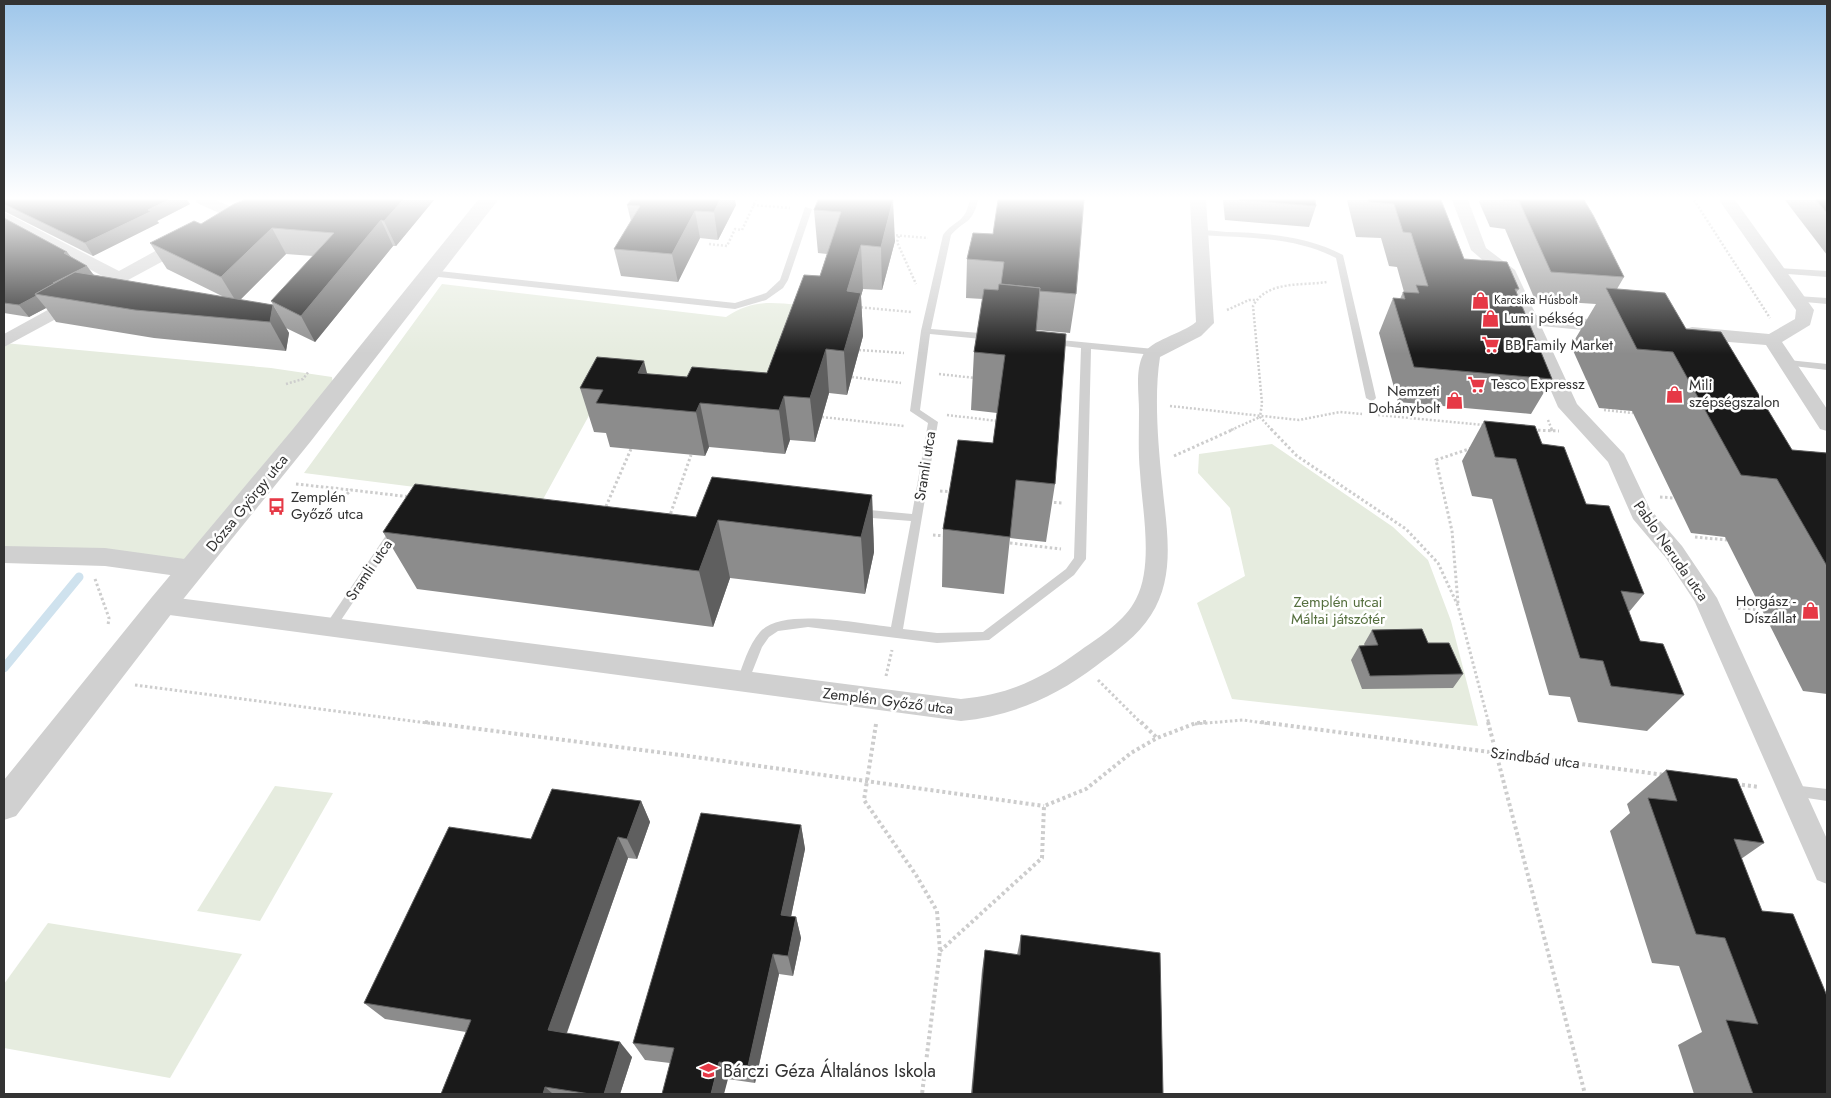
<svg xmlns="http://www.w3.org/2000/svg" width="1831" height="1098" font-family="Jost,sans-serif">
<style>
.green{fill:#e6ecdf}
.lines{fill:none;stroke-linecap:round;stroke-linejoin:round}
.stream{stroke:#cfe2ee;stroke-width:9}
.path-far2{stroke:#cdcdcd;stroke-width:2.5;stroke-dasharray:2 2;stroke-linecap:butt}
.path-far1{stroke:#cdcdcd;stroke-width:3;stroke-dasharray:2.5 2.5;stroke-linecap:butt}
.path{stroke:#cdcdcd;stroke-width:4;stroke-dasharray:3 3;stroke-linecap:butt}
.service{fill:#d0d0d0;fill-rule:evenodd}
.minor{fill:#d0d0d0;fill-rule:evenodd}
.tertiary{fill:#d0d0d0;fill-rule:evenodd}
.wall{fill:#8c8c8c}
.shaded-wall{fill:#5f5f5f}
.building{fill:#1a1a1a;stroke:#5f5f5f}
.labels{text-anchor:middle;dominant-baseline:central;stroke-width:5;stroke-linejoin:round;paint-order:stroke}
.far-poi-label{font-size:12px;fill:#333;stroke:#fff;text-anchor:start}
.poi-label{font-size:15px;fill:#333;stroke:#fff;text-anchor:start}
.street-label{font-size:15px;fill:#333;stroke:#fff}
.park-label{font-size:15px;fill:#56703f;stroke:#fff}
.near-poi-label{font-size:18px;fill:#333;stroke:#fff;text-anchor:start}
</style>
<rect width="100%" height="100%" fill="#fff"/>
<g class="green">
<path d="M442,284L726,317C752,300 769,302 799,305L760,404L603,390L541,503L304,473Z"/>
<polygon points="4,343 271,368 332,377 334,395 192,568 52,554 4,553"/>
<polygon points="1272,444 1393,527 1428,560 1451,621 1478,726 1232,699 1197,603 1245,576 1230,508 1198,473 1199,454"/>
<polygon points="275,786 333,793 260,921 197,911"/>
<polygon points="48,923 242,954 170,1078 4,1048 4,984"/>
</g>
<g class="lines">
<polyline class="stream" points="4,668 79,577"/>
<g class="path-far2">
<polyline points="1694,200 1770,318"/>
<polyline points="753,205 790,208"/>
<polyline points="892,235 928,238"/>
<polyline points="899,236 897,242 916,284"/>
<polyline points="709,244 727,246 735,229 742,230 756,200"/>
<polyline points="857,307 911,312"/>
<polyline points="1227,310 1249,300 1255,300"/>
<polyline points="859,350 904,353"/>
<polyline points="939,374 975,378"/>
<polyline points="852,377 901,383"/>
<polyline points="286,384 303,379 309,371"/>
<polyline points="1170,406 1299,420 1340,412 1362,414"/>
<polyline points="1604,410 1633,413"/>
<polyline points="947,415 998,421"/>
<polyline points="1378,415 1484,425"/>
<polyline points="822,417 904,426"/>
<polyline points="1548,420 1552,430"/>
<polyline points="1231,430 1260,417"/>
<path d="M1272,430L1260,417L1262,403L1253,306C1267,280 1302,286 1327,282"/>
<polyline points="1533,430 1535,430"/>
</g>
<g class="path-far1">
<polyline points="1271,429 1297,456 1406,529 1438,563 1458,606 1489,724"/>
<polyline points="1551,429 1552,431"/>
<polyline points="1533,430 1559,431"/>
<polyline points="1174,456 1234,429"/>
<polyline points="296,484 351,490"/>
<polyline points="940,491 954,492"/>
<polyline points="347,494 351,490 411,497"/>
<polyline points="1660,497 1674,498"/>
<polyline points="1049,502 1062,503"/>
<polyline points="604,511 631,449"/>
<polyline points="669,518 691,455"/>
<polyline points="933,535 946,536"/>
<polyline points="1695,537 1727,540"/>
<polyline points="1010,543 1061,549"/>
<polyline points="95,579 109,618 108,625"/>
<polyline points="1458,603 1452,531 1436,460 1472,448"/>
<polyline points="1738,608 1762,610"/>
<polyline points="886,676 892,650"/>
<polyline points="1098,680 1142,724"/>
<polyline points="135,685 435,724"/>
<polyline points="1195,724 1243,720 1270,724"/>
</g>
<g class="path">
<polyline points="425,722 688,756 1044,806"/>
<polyline points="1141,722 1157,738"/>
<polyline points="1261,722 1665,775"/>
<polyline points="1488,722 1585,1094"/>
<polyline points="876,724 864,800 916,875 937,911 940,951 922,1094"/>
<polyline points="1736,784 1759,787"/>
<polyline points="940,951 1042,858 1044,806 1086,789 1131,753 1157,738 1196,723 1207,722"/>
</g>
<g class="service">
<path d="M970,200H978C972,225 965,219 951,235L931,329L992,334L997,337L992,340L930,334L920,410L938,422L903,629L937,633L983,632L1066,569L1074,558L1081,348L1047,344V340L1050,339L1154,349L1159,352L1154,355L1091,349L1086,559L1074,575L989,640L937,643L808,627L778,631L769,637L762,647L747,685L743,686L739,685L737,681C743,665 748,646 760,632C782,607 860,624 891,627L911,521L859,517L854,513L859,509L912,514L928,423L910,411L921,331L943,235C956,218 964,225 970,200Z"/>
<polygon points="805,207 812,209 788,280 783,288 766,300 735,309 430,276 426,273 430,270 735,303 766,293 780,280"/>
<path d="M1196,231C1206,230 1217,231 1227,232C1267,233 1307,236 1343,255L1376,398L1374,400L1371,401L1366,398L1336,258C1294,236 1246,238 1199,235L1195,233Z"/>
<polygon points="1778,268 1827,271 1827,277 1775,273 1775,269"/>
<polygon points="1797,296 1827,298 1827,304 1794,301 1793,299"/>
<polygon points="1788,360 1827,364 1827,370 1785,365 1783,363"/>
<polygon points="397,524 401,525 403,528 401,531 335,629 331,631 327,629 325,626 327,623 393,525"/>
<polygon points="1792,785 1827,789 1827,801 1787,795 1785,791 1787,787"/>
</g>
<g class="minor">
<polygon points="195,200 216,200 240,211 242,214 240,217 228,217 197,203"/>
<path d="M1190,200H1206L1214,323L1201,336L1160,357C1154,395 1158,443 1162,482C1166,526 1177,575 1151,615C1138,636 1116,651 1096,666C1055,697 1012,716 961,721L162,614L154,612L150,605L154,598L162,596L961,699C1011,694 1041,679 1081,650C1101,636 1125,621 1136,599C1154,565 1142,509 1140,472C1138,452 1139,431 1139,411C1139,394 1135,371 1143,355C1150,340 1182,334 1196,322Z"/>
<polygon points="1452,200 1468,200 1486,248 1515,270 1536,315 1615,321 1621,323 1624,327 1621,331 1615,333 1541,326 1577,404 1624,454 1650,509 1682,546 1717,598 1827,839 1827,884 1817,880 1695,602 1666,558 1633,519 1608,462 1558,407 1501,276 1471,250"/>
<polygon points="1719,200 1735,200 1814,310 1810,325 1782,342 1827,409 1827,431 1820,429 1766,345 1692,339 1686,337 1683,333 1686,329 1692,327 1769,334 1795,319 1796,310"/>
<polygon points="4,212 119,271 179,238 191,238 193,242 191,246 4,347 4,334 106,278 4,223"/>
<polygon points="4,546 105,548 192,560 200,563 203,569 200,575 192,578 105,566 4,563"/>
</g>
<polygon class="tertiary" points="478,200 498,200 311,441 172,613 16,816 4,820 4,780 152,597 293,429"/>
</g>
<g class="wall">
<polygon points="4,200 187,200 190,204 157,221 159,223 93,256 4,211"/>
<polygon points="434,200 396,246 393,246 315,342 286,328 271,301 313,256 286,254 240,300 273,305 289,333 286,351 154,338 56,322 46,308 29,317 4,313 4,218 67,252 71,257 94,275 224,297 167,269 150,243 201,224"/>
<polygon points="818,200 895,241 882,290 863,289 861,296 863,336 847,395 829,393 815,442 790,440 785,454 709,447 705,456 610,447 606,433 594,432 580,388 647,374 687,377 767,373 820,276 827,254 818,253 814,210"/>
<polygon points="1223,200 1315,200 1316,206 1309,227 1225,220"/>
<polygon points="1347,200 1441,200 1464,259 1519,289 1516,293 1552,379 1531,414 1398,402 1379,333 1393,298 1400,299 1403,292 1404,292 1397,267 1389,266 1381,238 1356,237"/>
<polygon points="1480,200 1584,200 1624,277 1617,289 1686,329 1792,450 1827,453 1827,694 1803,691 1725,537 1691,533 1632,411 1599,408 1571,346 1596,304 1535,300 1505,229 1490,227 1479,202"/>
<polygon points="1785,200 1827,200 1827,255"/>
<polygon points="627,205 736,205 718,240 700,238 678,282 621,276 614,249 631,221"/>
<polygon points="973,233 1076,294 1070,333 1036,330 1055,484 1046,542 1010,538 1004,594 942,587 943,529 993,443 997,413 971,410 974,352 983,299 966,298 967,259"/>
<polygon points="1484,421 1542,444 1586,504 1644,594 1629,612 1640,641 1684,695 1647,731 1578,722 1570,697 1549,695 1492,499 1472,496 1462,461"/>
<polygon points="872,495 874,552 865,594 730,578 713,627 417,589 383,532 696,517"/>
<polygon points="1372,630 1428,643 1463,674 1453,688 1362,689 1351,660 1359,646 1365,646 1364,644"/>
<polygon points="1666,770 1764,843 1741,859 1827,1094 1694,1094 1678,1045 1702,1032 1679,966 1652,963 1610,831 1630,813 1627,804"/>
<polygon points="641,801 650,822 637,859 628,858 567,1033 632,1057 620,1094 441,1094 466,1032 385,1019 364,1003 531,839"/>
<polygon points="801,825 805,849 791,916 796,917 801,938 793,976 779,974 755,1083 728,1079 670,1063 645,1060 633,1043"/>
<polygon points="1021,935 1163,1094 971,1094 982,970 985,950 1017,955"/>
</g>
<g class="shaded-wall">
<polygon points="168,200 187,200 190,204 157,221 159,223 93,256 85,243"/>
<polygon points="403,200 434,200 396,246 384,221"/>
<polygon points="720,200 735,200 736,205 718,240 714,212"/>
<polygon points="893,200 895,241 882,290 881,247"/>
<polygon points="695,211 700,238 678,282 672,254"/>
<polygon points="381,220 393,246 315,342 301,316"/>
<polygon points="272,228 286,254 237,303 221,277"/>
<polygon points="861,245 863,289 861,296 863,336 847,395 844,351 847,291"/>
<polygon points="67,252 76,264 64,253"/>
<polygon points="87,266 96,278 69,296 53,283"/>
<polygon points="36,296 46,308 29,317 19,305"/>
<polygon points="273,305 289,333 286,351 270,322"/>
<polygon points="826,349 829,393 815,442 810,398"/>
<polygon points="644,361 655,405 638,373"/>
<polygon points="784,396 790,440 785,454 779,410"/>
<polygon points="700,403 709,447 705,456 696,412"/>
<polygon points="872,495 874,552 865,594 861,537"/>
<polygon points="718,520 730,578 713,627 699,571"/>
<polygon points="641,801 650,822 637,859 627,839"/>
<polygon points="801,825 805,849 787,936 781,915"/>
<polygon points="618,837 628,858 562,1046 548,1030"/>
<polygon points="796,917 801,938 793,976 788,956"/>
<polygon points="773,954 779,974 755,1083 748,1066"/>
<polygon points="620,1042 632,1057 620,1094 604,1094"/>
<polygon points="719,1062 728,1079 724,1094 711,1094"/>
<polygon points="545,1087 553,1094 543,1094"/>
</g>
<g class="building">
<polygon points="4,200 168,200 148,210 152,211 85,243 4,204"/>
<polygon points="244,200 403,200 384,221 381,220 301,316 271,301 334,233 272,228 221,277 150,243 194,221 201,224 234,204"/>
<polygon points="631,200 720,200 714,212 695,211 672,254 614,249 640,206 627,205"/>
<polygon points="818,200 893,200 881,247 861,245 847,291 861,293 844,351 826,349 810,398 784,396 779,410 700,403 696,412 596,403 603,390 580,388 597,357 644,361 638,373 687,377 692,367 767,373 804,275 820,276 841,212 814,210"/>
<polygon points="998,200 1084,200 1076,294 1039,291 1040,288 1001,284 1004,262 967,259 973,233 993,234"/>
<polygon points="1239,200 1315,200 1316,206"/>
<polygon points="1368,200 1441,200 1464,259 1507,262 1519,289 1515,289 1552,379 1414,367 1393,298 1405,299 1403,292 1419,293 1416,285 1428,286 1411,233 1403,232 1394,204 1369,202"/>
<polygon points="1503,200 1584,200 1593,215 1624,277 1551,272 1519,201"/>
<polygon points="1816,200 1827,200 1827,213"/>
<polygon points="4,218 67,252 64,253 87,266 53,283 55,283 35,294 36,296 19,305 4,303"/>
<polygon points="75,272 273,305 270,322 135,310 35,294"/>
<polygon points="999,284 1040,288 1036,331 1066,334 1055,484 1016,480 1010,537 943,529 958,440 993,443 1005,355 974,352 984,289 998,290"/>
<polygon points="1606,288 1665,293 1686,329 1721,332 1792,450 1827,453 1827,566 1777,479 1741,475 1673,352 1637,349"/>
<polygon points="1484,421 1535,426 1542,444 1564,447 1586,504 1609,506 1644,594 1621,591 1640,641 1663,644 1684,695 1611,686 1603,661 1580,658 1516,459 1495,457"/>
<polygon points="712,477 872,495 861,537 718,520 699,571 383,532 415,484 696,517"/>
<polygon points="1422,629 1428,643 1449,643 1463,674 1370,676 1359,646 1378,645 1372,630"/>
<polygon points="1666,770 1737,779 1764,843 1734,839 1762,911 1793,914 1827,996 1827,1094 1753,1094 1726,1020 1758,1024 1725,938 1696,934 1648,798 1677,801"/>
<polygon points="552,789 641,801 627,839 618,837 548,1030 620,1042 604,1094 590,1094 545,1087 543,1094 441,1094 471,1020 364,1003 449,827 531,839"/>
<polygon points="701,813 801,825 781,915 796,917 788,956 773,954 748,1066 719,1062 711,1094 662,1094 674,1048 633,1043"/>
<polygon points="1021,935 1160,953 1163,1094 972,1094 985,950 1020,955"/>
</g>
<linearGradient id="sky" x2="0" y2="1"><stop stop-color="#9ec6ea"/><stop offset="0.56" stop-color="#fff"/><stop offset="1" stop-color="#fff" stop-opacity="0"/></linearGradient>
<rect width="1831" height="354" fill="url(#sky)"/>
<defs>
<symbol id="shop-bare" viewBox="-9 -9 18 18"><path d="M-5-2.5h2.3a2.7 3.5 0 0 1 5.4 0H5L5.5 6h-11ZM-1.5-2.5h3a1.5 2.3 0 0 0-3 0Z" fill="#e63946" stroke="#fff" stroke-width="2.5" paint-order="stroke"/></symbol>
<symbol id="supermarket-bare" viewBox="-9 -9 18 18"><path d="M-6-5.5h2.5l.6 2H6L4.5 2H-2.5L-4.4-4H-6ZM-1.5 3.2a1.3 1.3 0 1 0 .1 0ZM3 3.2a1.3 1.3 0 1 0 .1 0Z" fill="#e63946" stroke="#fff" stroke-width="2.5" paint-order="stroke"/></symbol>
<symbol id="bus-bare" viewBox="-9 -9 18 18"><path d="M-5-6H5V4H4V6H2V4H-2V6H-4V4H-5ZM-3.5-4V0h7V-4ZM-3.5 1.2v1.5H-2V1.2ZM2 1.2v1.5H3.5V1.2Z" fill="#e63946" stroke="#fff" stroke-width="2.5" paint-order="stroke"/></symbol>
<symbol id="school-bare" viewBox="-9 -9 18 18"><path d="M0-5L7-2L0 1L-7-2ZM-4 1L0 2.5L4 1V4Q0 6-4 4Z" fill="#e63946" stroke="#fff" stroke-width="2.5" paint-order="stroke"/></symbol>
</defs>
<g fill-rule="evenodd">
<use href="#shop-bare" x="1468" y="288" width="25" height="25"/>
<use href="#shop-bare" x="1478" y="306" width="25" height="25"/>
<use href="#supermarket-bare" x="1478" y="332" width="25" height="25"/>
<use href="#supermarket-bare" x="1464" y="372" width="25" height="25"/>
<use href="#shop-bare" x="1662" y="382" width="25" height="25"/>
<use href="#shop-bare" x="1442" y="388" width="25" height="25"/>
<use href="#bus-bare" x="264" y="494" width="25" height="25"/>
<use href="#shop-bare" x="1798" y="598" width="25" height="25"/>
<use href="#school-bare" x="696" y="1058" width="25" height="25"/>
</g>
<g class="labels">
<g class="far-poi-label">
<text x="1494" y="300">Karcsika Húsbolt</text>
</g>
<g class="poi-label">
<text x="1504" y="318">Lumi pékség</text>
<text x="1505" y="345">BB Family Market</text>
<text x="1491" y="384">Tesco Expressz</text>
<text x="1689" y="385">Mili<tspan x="1689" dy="17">szépségszalon</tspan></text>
<text x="1440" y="391" text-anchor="end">Nemzeti<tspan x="1440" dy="17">Dohánybolt</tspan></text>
<text x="291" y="497">Zemplén<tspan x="291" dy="17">Győző utca</tspan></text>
<text x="1796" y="601" text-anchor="end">Horgász -<tspan x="1796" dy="17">Díszállat</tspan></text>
</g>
<g class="street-label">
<text transform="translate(925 466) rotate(-81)">Sramli utca</text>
<text transform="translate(247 503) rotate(-51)">Dózsa György utca</text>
<text transform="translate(1671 551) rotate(55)">Pablo Neruda utca</text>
<text transform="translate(369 570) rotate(-56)">Sramli utca</text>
<text transform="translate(888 701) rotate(7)">Zemplén Győző utca</text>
<text transform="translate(1535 758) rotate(7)">Szindbád utca</text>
</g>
<g class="park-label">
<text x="1338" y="602">Zemplén utcai<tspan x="1338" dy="17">Máltai játszótér</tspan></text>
</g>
<g class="near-poi-label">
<text x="723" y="1071">Bárczi Géza Általános Iskola</text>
</g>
</g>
<rect width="1831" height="1098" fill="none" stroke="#333333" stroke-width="10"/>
</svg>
